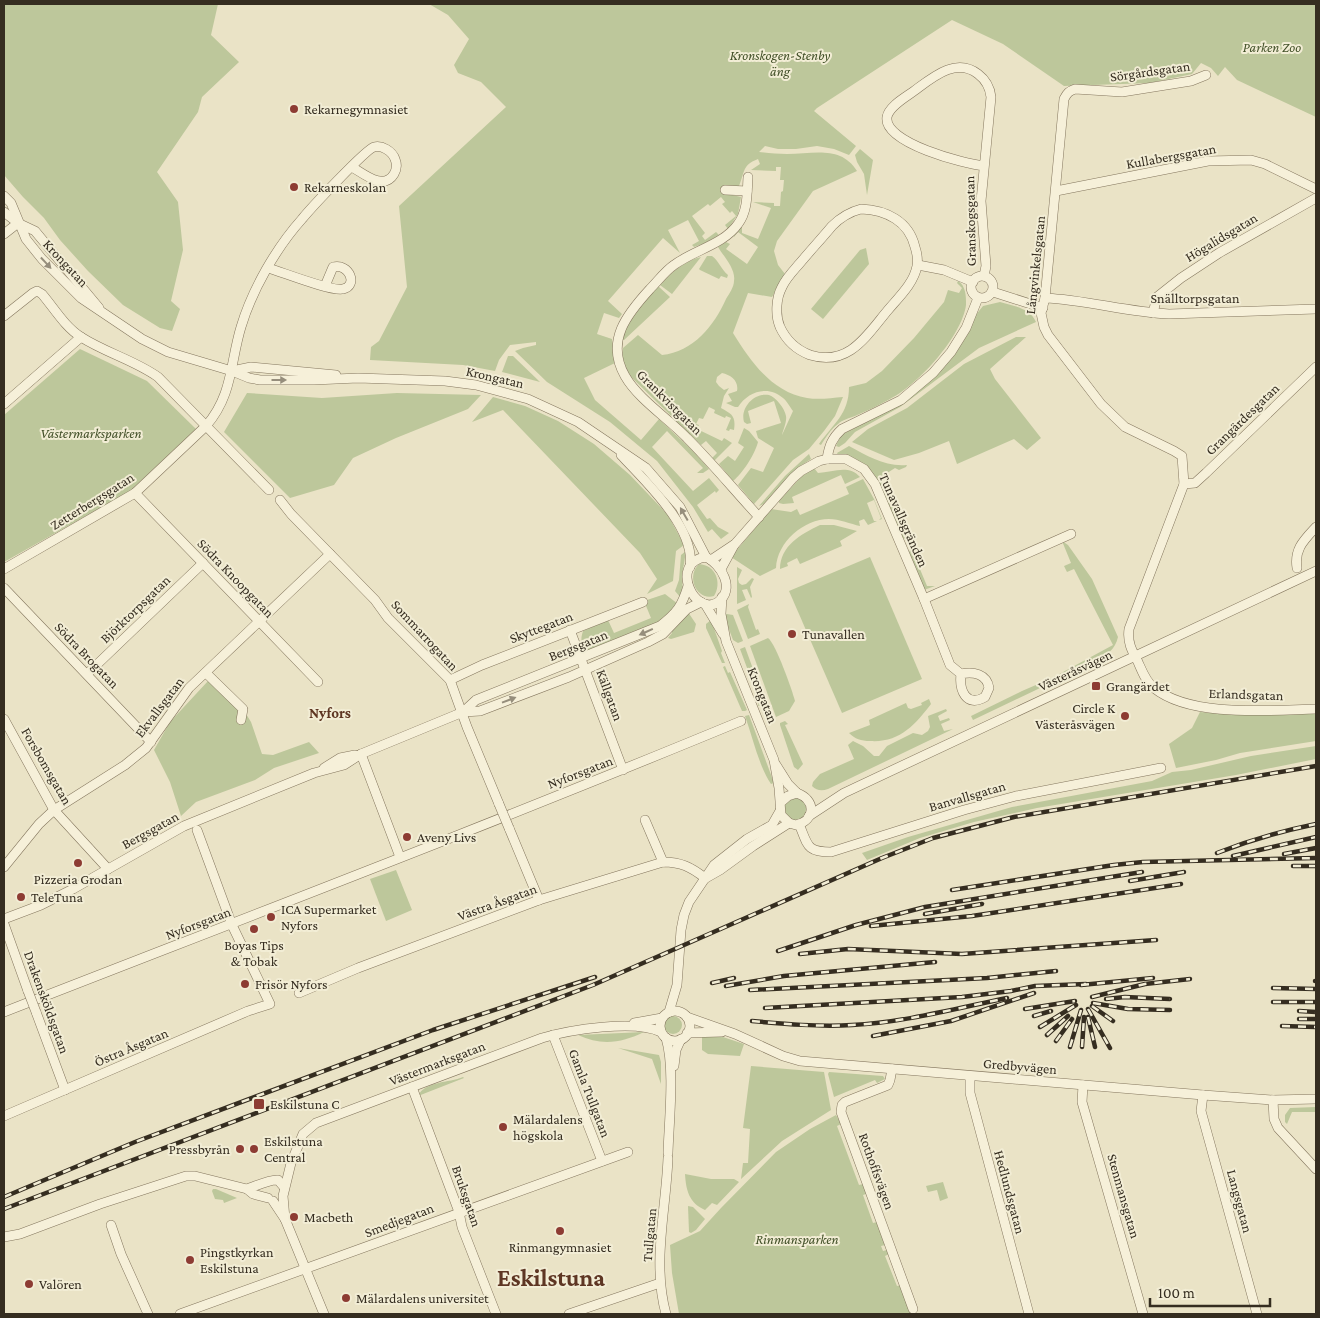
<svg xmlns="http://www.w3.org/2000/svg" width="1320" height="1318" font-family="'Crimson Pro',serif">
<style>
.green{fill:#bdc79b}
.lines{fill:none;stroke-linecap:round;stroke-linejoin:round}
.minor-casing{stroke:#84765e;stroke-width:10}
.minor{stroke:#f6f0d9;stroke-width:9}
.rail-casing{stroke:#352d20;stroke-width:4.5}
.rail{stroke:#f2edd5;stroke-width:2.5;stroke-dasharray:8;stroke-linecap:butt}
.minor-bridge-casing{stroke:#84765e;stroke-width:10;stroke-linecap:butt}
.minor-bridge{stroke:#f6f0d9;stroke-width:9}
.oneway{fill:#968e7c}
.poi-dot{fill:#8d3c33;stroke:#f2edd5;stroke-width:2}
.labels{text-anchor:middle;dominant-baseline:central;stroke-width:4;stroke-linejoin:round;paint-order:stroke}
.park-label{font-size:14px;font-style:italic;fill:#425028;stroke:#f2edd5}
.street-label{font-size:14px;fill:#352d20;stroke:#f2edd5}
.poi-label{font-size:14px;fill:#352d20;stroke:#f2edd5;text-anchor:start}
.neighbourhood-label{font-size:15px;font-weight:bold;fill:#5e3623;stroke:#f2edd5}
.town-label{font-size:24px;font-weight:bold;fill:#5e3623;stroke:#f2edd5}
</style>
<rect width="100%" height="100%" fill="#eae3c6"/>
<g class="green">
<polygon points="4,4 218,4 211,35 239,62 202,97 198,112 157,172 178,202 183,250 171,301 180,309 172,331 160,328 123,305 88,271 60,240 44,218 23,197 4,175"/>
<path d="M429,4H1316V117L1237,80L1225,67L1218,76L1211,68L1201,63L1192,74L1150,83L1064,86L1003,44L952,20L817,108L814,111L856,146L849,155L834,149L817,146L796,149H778L765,146L759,152C769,153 778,154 787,154C813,154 841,145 857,171L813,191L777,241L774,251L778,265L785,274L772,297L748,293L733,333C751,362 772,392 807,398C819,400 831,398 843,397L835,416L824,431L809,449L793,460L754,504L738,485L751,468L763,472L774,448L758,438L756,431L781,423L774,401L748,411L751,423L747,424L744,422C740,408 754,392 769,395C776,397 785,409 786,416C787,422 783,430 782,435L793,411C790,407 787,401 783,398C769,385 748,391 738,407H735L726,403L732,401L728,394L737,391C739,381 731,375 722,373L717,377L716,382L719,386L724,390L729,388L724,396L721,408C732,414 736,416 734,430L730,429L729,431L726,430L731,418L726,416L725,418L714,413L715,410L709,407L703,419L699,418L696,424L699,425L697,429L722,441L724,438L732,443L714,461L712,458L717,453L706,441L701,445L626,372L622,357L623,348L638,335L662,355C693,352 714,326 726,299C729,294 734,287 734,281C736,269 724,257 718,247L726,242L730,244L726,249L747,264L758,247L738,232L734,237V236L742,227V233L758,239L771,208L753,202L774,203V206H780L781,192L783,191L784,180H780L781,167H776V171L751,170L760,164L758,159C742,165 745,172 739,186H733L724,193L741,197L738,214L728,229L725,225L736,216L732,211L730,213L722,204L725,202L721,197L710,206L708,204L692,216L705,233L702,236L705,240L716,232L719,235L705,243L694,247L692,245L699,241L688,220L668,230L680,253L663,238L608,301L622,314L619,318L604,313L597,334L612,339L615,363L584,378L595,400L641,440L659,419L694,452L709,469L703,473H697L703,468L667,431L652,447L693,491L709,478L719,490L716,493L715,491L697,505L707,519L710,518L718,527L729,533L721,539L712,529L708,532L693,507L657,461L610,422L547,382L515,351L523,348L536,345V342L510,345L499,360L495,371L463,365L370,360L371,347L379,341L407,287L399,206L506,107L481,82L458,73L454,65L469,39L448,15Z"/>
<polygon points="860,149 873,160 867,195 864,174 857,162 855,155"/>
<polygon points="866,248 869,264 823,319 811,309 860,250"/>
<path d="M707,256H712C719,261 721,269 728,275L727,278L721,276L719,279L700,270L699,269Z"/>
<path d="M701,257L672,294L660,285C672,272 684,261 701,257Z"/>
<path d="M958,281C966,286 966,296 966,305C962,336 918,385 890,399C879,405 867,411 855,416C850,418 842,420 838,424C831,429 826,437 821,445L819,444C833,424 849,414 849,387L866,383L882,371L914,338L944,302L948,290L959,293L962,288L957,283Z"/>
<path d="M658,286L670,297L624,340H622C627,318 643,302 658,286Z"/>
<path d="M1000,302C1014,306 1030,308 1036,322L979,348L900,407L855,432L845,443L839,447L836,446L841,435L898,405L913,393L983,306Z"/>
<polygon points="1016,337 1026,337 990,369 995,379 1041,438 1027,450 1014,439 957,464 949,441 919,453 894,460 852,442 868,429 907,408 964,364"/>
<polygon points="80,349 147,381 196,429 130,491 4,562 4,415"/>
<polygon points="508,356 513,356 540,382 502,372"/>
<polygon points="247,393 322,398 397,393 481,395 468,409 396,438 353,458 334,485 290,498 224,432"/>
<polygon points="493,397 525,406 558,421 594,444 630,475 668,515 684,545 676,551 673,581 647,594 657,579 640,553 503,410 472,422"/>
<path d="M744,428L749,431L758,442C755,454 743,473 733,481L719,464L728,456L735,461L744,447L738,443Z"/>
<path d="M849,446C868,456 885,467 907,465L906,467L899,470L895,468L881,477L895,511L897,510L909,537L915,535V537C910,540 907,541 902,537L864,465L854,458L838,455L837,453Z"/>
<polygon points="809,454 811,459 796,469 764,504 759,506 785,476"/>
<path d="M814,468L818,473C833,472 849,464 860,477L845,484L841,475L792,497L794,503L783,504L779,503V501L801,477Z"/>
<path d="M863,479L874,499L882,519L879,520L881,518L874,500L867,503L874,521H877L868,525L864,519L859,521L860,526C851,524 839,519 829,519C804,519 777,542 776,568L760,576L731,557L771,509L791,512L797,509L800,515L849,494L846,487Z"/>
<path d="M820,525H834L857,531L840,541L842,546L800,564L797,558L787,563L788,566L780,569C780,546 801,534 820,525Z"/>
<path d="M1062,541L1068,545L1092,579L1118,637C1112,662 1086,660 1068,671C1065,673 1062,676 1059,679L973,720L971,716L1022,691L1052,678L1113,645L1074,569L1067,572L1064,566L1071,563Z"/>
<polygon points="913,546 917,547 912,550 927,586 935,586 924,590 909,552"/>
<polygon points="686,551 682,576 683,594 681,598 675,591 679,580 681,555"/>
<polygon points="870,557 922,679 842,713 789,591"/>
<path d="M699,564C716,565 722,583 714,596C696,601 686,576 699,564Z"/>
<polygon points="737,567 742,570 738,579 739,583 742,585 746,584 752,578 754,579 750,587 752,597 751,598 747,589 742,590 746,600 737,604"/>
<path d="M665,594L678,604L665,618L649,629L596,650H588C581,644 580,640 583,631L608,620L614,633L651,618L644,601Z"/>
<polygon points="749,604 748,607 756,630 758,629 760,634 748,639 737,610"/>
<polygon points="688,612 696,624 694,632 671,639 668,638 672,633 672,629"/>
<polygon points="727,614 733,615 743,641 738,643 733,640 724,616"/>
<polygon points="711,620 722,651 721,653 725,663 722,663 706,628 706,624"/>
<path d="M768,638C776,644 792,690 795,701L789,711L776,717L750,646Z"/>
<polygon points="745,647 764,699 764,704 758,706 759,700 740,649"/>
<polygon points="725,666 728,673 730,672 747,710 745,711 742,711 723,667"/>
<polygon points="208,681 243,709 251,722 262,754 273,755 309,742 319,753 274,768 255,780 196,802 181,816 170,782 154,750 170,722"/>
<path d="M929,699L931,704C915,725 899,743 870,741C861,741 855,739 849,733L870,725L869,720L906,703L908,708L911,709L922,705L921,703Z"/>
<path d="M946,709L947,711L938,716L940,721L949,718L950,720L941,724L944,731L953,729L828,789C822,791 817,791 812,786L813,782L820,774L854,759L848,745L853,741L863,746L874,756H879L887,746L913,733L922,735L928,731L930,727L928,716Z"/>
<polygon points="1200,712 1227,714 1316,714 1316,741 1240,753 1216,760 1176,768 1169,744 1192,728"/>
<path d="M749,715L774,783L771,784C758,764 753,738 745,716Z"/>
<polygon points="785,721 788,724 785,725 803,764 798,770 794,767 780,725 780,723"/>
<polygon points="1316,746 1316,759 1236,775 1037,808 974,822 920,838 867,860 862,853 908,837 1012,807 1152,781 1172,772 1191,770 1251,756"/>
<circle cx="795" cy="809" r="11"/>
<polygon points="396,870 412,910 386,921 370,879"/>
<circle cx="673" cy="1025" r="9"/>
<path d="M644,1032C622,1043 601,1046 578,1035Z"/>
<polygon points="702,1036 723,1037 744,1044 740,1056 708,1054 702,1050"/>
<polygon points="618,1048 659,1055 661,1062 661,1084 652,1059"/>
<polygon points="751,1066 824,1072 831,1110 782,1141 741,1179 743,1163 748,1163 750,1129 743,1128"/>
<polygon points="829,1072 883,1076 885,1079 877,1083 875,1080 834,1097 828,1074"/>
<path d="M463,1077L464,1078L418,1096C425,1081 449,1083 463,1077Z"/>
<polygon points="1316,1107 1316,1112 1292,1112 1287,1124 1285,1122 1285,1115 1290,1108"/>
<polygon points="836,1115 841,1124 837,1126 859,1185 863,1184 866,1194 863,1195 873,1223 877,1222 885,1245 881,1246 883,1251 887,1250 889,1254 885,1256 897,1286 901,1285 911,1314 679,1314 672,1273 670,1245 700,1231 721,1208 776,1152 810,1129"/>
<path d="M685,1174L711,1179H734L739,1182L717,1205L712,1203L705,1210C689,1203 686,1190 685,1174Z"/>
<polygon points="943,1182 948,1198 940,1201 937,1190 928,1192 926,1186"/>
<polygon points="213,1189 216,1189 237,1198 224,1203 223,1200 215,1199 212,1191"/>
<polygon points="688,1206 693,1207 705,1219 696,1230 691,1233 689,1232"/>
</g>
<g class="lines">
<defs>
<g id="minor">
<path d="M1206,75L1191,81L1122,92L1075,89C1069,91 1067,93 1064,99L1045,298L1041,313L1044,327L1048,335L1101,404L1125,427L1174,451L1182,456L1184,484L1129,629C1127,642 1132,651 1138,662C1142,671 1146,682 1154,688C1191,718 1271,710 1316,709"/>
<path d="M984,166C965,164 883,143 887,117C889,106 906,97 914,91C933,77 956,57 978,74C986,80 990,88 991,97L981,201L986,266L984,276"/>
<path d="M748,177C747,193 748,211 738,224C723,245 694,250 674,265C665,271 658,281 650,289C627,314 605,341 625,376C638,399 669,419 687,438C712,463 735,491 759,517"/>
<polyline points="725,190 747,191"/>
<polyline points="1056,191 1208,161 1251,160 1265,164 1316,189"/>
<polyline points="4,196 11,203 26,239 42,259 81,298 142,339 168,352 232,371 249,378 260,380 314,380 358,378 445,381 476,385 528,399 578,422 646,468 680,507 706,557"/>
<path d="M861,209C886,210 909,221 915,247C917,253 918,260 917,266C914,283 899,297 888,310C867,335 849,367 810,355C797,350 786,340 780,327C775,315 776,298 782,287C786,278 794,270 800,263C811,250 822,238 832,226C841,217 849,212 861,209Z"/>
<polyline points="4,212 18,223 35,231 99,308"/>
<polyline points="4,234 18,223"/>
<polyline points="918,265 944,270 973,282"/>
<path d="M268,268C282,272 332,292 343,289C358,286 350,263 333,267L325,286"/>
<circle cx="982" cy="287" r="11"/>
<polyline points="993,292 1043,308"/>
<path d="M1045,298C1087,300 1127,312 1169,314L1316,309"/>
<polyline points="1153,313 1157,297 1181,278 1219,253 1316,198"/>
<path d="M4,316L33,293L37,291L42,294C54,308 65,327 81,337C106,353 134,360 158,377L269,490"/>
<polyline points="232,371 251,367 336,375"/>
<polyline points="4,404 81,337"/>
<path d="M621,455C645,481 696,528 690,567"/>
<path d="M827,459C829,446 832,438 842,429L901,400L933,373L951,352L966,328L978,298"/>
<polyline points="1184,484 1195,483 1206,473 1316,367"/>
<polyline points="135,493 318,682"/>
<polyline points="280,500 291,514 375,600 388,618 450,680 467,727 499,804"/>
<path d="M706,557C721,564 736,589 718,602C695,618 668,562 706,557Z"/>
<path d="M711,560L735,544L793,478L801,471L819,461L827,459H846L864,469L875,484L924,599L950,665L961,674C973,671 987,674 989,688L985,697C966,708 959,690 961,674"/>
<path d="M1297,568C1294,549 1304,540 1316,527"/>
<path d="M4,569L135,493L206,426C233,395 230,363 241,327C252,290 276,248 302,219C311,208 365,150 374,147C382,145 392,151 395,159C397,164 397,169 394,174C384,191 364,174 352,167"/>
<polyline points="721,569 734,545"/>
<polyline points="4,588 151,742"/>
<path d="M722,597L721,614L726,641L774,760L779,788L781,815L789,823L796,825C816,820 816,800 797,793L788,796L780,803"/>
<polyline points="924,599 1071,534"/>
<polyline points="705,604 723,634"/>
<polyline points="570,630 623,770"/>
<polyline points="206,673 243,709 241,720"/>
<polyline points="87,674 203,563"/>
<polyline points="450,680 482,665 643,602"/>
<polyline points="463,712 480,711 569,677 648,642 663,634 687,609 701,602"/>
<polyline points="4,719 54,810 108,869"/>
<polyline points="361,754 400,857"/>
<polyline points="776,765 788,784 797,793"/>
<polyline points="324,768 340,758 355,755"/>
<polyline points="809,816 844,793 1316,571"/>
<polyline points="645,820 663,862"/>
<path d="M799,824C808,845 806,852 831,852L964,810L1016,796L1161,768"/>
<polyline points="509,828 539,900"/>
<polyline points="4,867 39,824 54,810 125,765 146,748 189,688 330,554"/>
<polyline points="706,878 720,870 753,846 789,823"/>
<path d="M4,919L41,905L73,889L184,826L314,773L344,765L361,754L463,712L476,700L660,626C677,613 682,606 688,586"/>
<polyline points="4,924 28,991"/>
<path d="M299,993L358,968L539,900L663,862C681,862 691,867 705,878"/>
<circle cx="675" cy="1026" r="15"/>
<path d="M4,1012C250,916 497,822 741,721"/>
<polyline points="36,1012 65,1090"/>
<polyline points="669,1012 677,985 681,930 684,915 689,902 714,865 747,839 772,825 780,811"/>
<polyline points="687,1017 735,1034 783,1056 800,1061 1203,1095 1273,1100 1316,1099"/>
<polyline points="634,1023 662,1018"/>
<polyline points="687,1033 722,1032"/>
<polyline points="553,1035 602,1161"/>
<path d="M666,1038C675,1068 669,1120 668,1153"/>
<polyline points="674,1066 676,1050 681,1039"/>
<polyline points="892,1069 890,1080 888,1085 845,1102 842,1105 841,1112 913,1309"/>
<polyline points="970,1076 970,1093 1029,1314"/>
<polyline points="1083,1085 1082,1102 1143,1314"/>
<polyline points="412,1087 459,1212 462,1227 496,1314"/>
<polyline points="1203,1095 1201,1111 1257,1314"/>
<polyline points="1273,1100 1274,1119 1278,1128 1316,1169"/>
<polyline points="4,1116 248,1011 270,1004 232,925 197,830"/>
<path d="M247,1189C256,1186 270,1179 278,1180L284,1187"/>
<polyline points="273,1201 285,1219 324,1314"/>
<path d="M285,1219L283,1196L291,1163L303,1134L316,1123L542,1038C569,1030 635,1019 661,1032"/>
<polyline points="111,1225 121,1254 148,1314"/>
<polyline points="4,1237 20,1234 100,1204 186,1176 195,1176 247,1189 253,1194 268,1198"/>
<polyline points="180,1314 628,1152"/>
<polyline points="569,1314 660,1283"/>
<path d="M666,1314C652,1263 666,1210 668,1158"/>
</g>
</defs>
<use href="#minor" class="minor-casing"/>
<use href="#minor" class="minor"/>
<defs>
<g id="rail">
<path d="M1217,853C1250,840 1282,831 1316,824"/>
<polyline points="1284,854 1316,848"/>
<polyline points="1233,856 1316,837"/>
<polyline points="1293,866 1316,866"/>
<polyline points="1130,881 1184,872"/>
<polyline points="952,890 1114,865 1143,862 1316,858"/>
<polyline points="925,914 982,904"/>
<polyline points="871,926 972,916 1181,884"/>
<polyline points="778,951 856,925 925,907 1142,872"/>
<polyline points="800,954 848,949 962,954 1156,940"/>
<polyline points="1315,981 1316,981"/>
<polyline points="712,983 734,978"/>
<polyline points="1081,985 1153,978"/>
<polyline points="726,986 784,976 935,962"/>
<polyline points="1273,988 1316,989"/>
<polyline points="750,990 987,978 1056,971"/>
<polyline points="1092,997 1145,984 1190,979"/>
<polyline points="1106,999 1125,997 1170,999"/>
<polyline points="1273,1002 1316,1002"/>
<polyline points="1093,1003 1128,1009 1170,1010"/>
<polyline points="1092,1006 1113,1021"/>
<polyline points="765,1008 962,997 1011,991 1035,986 1086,984"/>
<polyline points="1025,1009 1075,1001"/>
<polyline points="1088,1009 1110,1048"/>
<polyline points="1299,1011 1316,1012"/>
<polyline points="1034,1016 1051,1011"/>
<polyline points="1088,1017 1095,1047"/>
<polyline points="1299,1019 1316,1019"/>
<path d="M752,1021C785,1024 819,1027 852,1025C901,1023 958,1008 1007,998"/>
<polyline points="1282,1026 1316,1027"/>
<polyline points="1040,1027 1076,1005"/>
<polyline points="1047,1035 1068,1016"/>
<polyline points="873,1036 951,1021 1034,993"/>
<polyline points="1056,1041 1072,1019"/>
<polyline points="1070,1047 1081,1010"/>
<polyline points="1082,1047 1084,1017"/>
<polyline points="4,1197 135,1142 433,1030 595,977"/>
<polyline points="4,1209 593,985 882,858 933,838 1014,817 1316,766"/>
</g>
</defs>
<use href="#rail" class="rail-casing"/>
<use href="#rail" class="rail"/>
<defs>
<g id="minor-bridge">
<polyline points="499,804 509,828"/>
<polyline points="28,991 36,1012"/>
</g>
</defs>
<use href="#minor-bridge" class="minor-bridge-casing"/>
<use href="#minor-bridge" class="minor-bridge"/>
</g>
<defs><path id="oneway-solid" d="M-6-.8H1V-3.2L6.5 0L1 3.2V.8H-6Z" transform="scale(1.25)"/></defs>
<g class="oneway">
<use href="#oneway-solid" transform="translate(46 263) rotate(47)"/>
<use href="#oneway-solid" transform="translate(279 380)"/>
<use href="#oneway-solid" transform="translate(684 514) rotate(-120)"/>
<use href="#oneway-solid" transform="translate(646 632) rotate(156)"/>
<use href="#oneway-solid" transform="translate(509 700) rotate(-21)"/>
</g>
<g class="poi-dot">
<circle cx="294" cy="109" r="5"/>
<circle cx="294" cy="187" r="5"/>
<circle cx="792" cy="634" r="5"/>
<rect x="1091" y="681" width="10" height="10" rx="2.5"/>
<circle cx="1125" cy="716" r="5"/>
<circle cx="407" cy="837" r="5"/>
<circle cx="78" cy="863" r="5"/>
<circle cx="21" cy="897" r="5"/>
<circle cx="271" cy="917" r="5"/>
<circle cx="254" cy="929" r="5"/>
<circle cx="245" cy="984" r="5"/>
<rect x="253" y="1098" width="12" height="12" rx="2.5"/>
<circle cx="503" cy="1127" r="5"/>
<circle cx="240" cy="1149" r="5"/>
<circle cx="254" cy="1149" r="5"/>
<circle cx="294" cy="1217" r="5"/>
<circle cx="560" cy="1231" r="5"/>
<circle cx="190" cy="1260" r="5"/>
<circle cx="29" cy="1284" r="5"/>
<circle cx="346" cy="1298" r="5"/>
</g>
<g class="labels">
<g class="park-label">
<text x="1272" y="47">Parken Zoo</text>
<text x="780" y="55">Kronskogen-Stenby<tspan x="780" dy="16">äng</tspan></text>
<text x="91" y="433">Västermarksparken</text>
<text x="797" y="1239">Rinmansparken</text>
</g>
<g class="street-label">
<text transform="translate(1150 71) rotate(-8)">Sörgårdsgatan</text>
<text transform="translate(1171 156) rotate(-10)">Kullabergsgatan</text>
<text transform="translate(970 221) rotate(-91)">Granskogsgatan</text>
<text transform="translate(1221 237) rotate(-31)">Högalidsgatan</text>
<text transform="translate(66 263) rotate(47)">Krongatan</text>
<text transform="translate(1035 265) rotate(-84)">Långvinkelsgatan</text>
<text x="1195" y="298">Snälltorpsgatan</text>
<text transform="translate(495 377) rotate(13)">Krongatan</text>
<text transform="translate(670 402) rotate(45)">Grankvistgatan</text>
<text transform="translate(1242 419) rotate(-44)">Grangärdesgatan</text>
<text transform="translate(92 501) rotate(-32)">Zetterbergsgatan</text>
<text transform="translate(904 520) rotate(66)">Tunavallsgränden</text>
<text transform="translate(236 578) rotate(46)">Södra Knoopgatan</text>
<text transform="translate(135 609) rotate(-44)">Björktorpsgatan</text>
<text transform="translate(541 627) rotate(-21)">Skyttegatan</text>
<text transform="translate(425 635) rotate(47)">Sommarrogatan</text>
<text transform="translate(578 645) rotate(-22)">Bergsgatan</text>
<text transform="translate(87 655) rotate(46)">Södra Brogatan</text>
<text transform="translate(1075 670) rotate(-25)">Västeråsvägen</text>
<text transform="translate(1246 694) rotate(2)">Erlandsgatan</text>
<text transform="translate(610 695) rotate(70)">Källgatan</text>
<text transform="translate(763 695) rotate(68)">Krongatan</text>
<text transform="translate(159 707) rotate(-53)">Ekvallsgatan</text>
<text transform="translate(47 766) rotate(60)">Forsbomsgatan</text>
<text transform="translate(580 772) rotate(-21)">Nyforsgatan</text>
<text transform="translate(967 796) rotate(-16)">Banvallsgatan</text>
<text transform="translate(150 830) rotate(-29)">Bergsgatan</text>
<text transform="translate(497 902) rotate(-20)">Västra Åsgatan</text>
<text transform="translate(198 923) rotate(-21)">Nyforsgatan</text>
<text transform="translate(47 1002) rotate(70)">Drakensköldsgatan</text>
<text transform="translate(131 1047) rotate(-23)">Östra Åsgatan</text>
<text transform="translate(437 1063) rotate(-21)">Västermarksgatan</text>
<text transform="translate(1020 1066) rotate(5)">Gredbyvägen</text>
<text transform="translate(590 1093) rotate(69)">Gamla Tullgatan</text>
<text transform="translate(877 1171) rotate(70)">Rothoffsvägen</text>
<text transform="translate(1010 1192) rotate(75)">Hedlundsgatan</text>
<text transform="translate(467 1196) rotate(71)">Bruksgatan</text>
<text transform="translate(1124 1196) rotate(74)">Stenmansgatan</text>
<text transform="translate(1240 1201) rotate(75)">Langsgatan</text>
<text transform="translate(399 1220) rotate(-21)">Smedjegatan</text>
<text transform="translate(649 1235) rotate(-85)">Tullgatan</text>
</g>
<g class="poi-label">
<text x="304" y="109">Rekarnegymnasiet</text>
<text x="304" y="187">Rekarneskolan</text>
<text x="802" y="634">Tunavallen</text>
<text x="1106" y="686">Grangärdet</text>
<text x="1115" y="708" text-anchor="end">Circle K<tspan x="1115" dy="16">Västeråsvägen</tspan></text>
<text x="417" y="837">Aveny Livs</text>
<text x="78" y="879" text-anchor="middle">Pizzeria Grodan</text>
<text x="31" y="897">TeleTuna</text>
<text x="281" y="909">ICA Supermarket<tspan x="281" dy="16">Nyfors</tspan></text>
<text x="254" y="945" text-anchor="middle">Boyas Tips<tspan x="254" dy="16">&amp; Tobak</tspan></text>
<text x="255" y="984">Frisör Nyfors</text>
<text x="270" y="1104">Eskilstuna C</text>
<text x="513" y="1119">Mälardalens<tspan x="513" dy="16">högskola</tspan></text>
<text x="264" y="1141">Eskilstuna<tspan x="264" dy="16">Central</tspan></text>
<text x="230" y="1149" text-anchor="end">Pressbyrån</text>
<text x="304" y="1217">Macbeth</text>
<text x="560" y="1247" text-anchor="middle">Rinmangymnasiet</text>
<text x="200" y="1252">Pingstkyrkan<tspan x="200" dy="16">Eskilstuna</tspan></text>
<text x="39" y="1284">Valören</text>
<text x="356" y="1298">Mälardalens universitet</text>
</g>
<g class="neighbourhood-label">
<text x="330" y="713">Nyfors</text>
</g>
<g class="town-label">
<text x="551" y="1277">Eskilstuna</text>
</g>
</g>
<rect width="1320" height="1318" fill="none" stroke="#352d20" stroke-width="10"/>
<path d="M1150 1298v8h120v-8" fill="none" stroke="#352d20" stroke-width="2.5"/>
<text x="1158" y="1298" font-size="15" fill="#352d20" stroke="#f2edd5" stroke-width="4" paint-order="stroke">100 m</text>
</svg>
